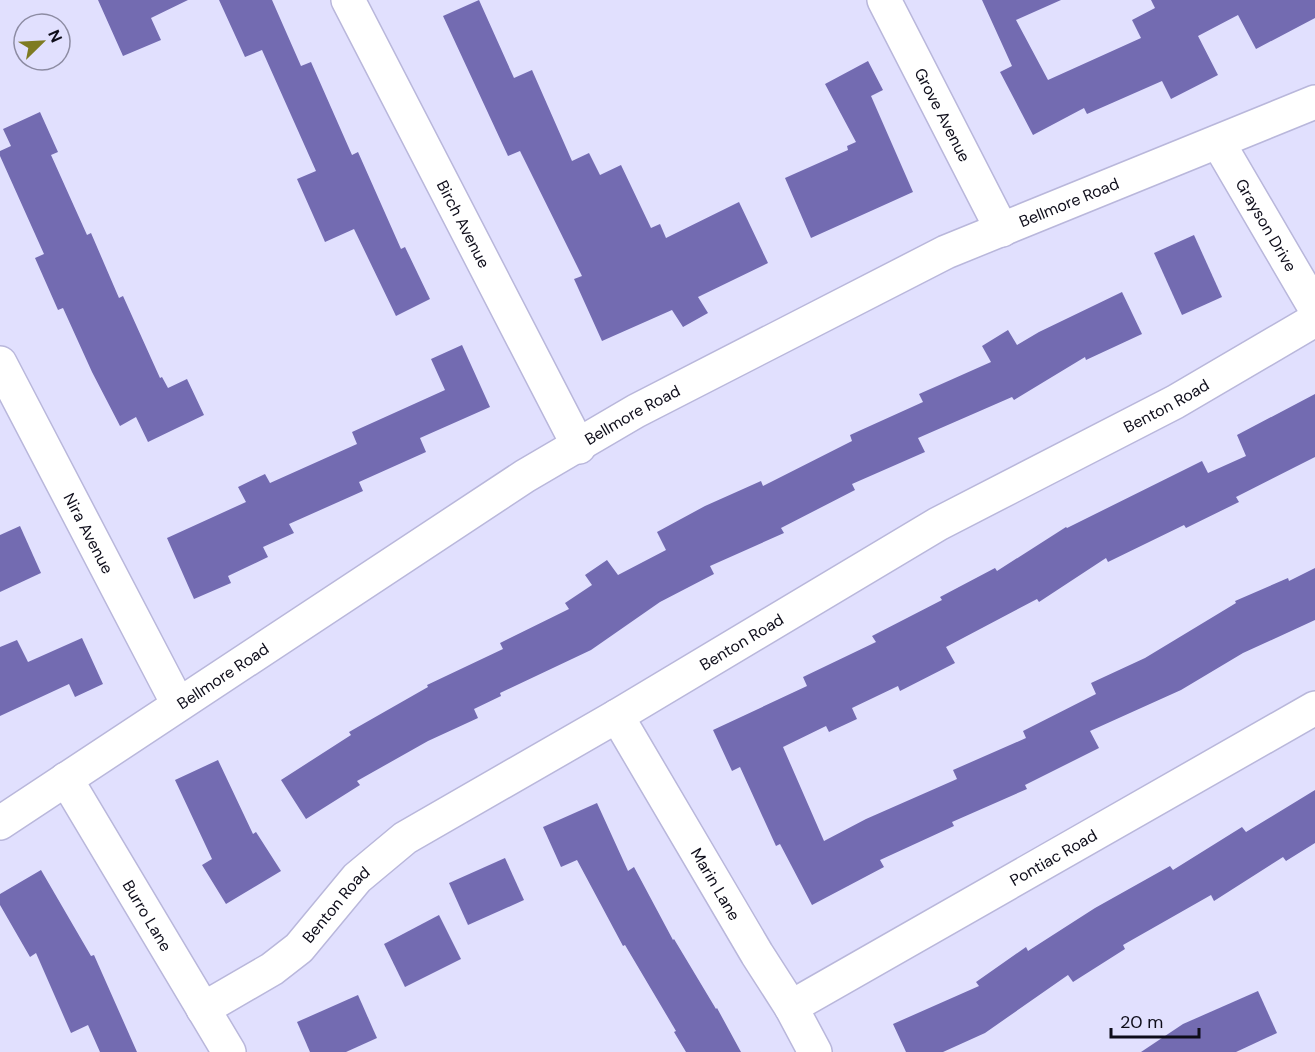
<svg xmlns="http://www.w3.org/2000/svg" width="1315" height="1052" font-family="'DM Sans',sans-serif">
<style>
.building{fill:#736bb1}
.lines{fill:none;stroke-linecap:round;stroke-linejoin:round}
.minor-casing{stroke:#b9b7db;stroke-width:36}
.secondary-casing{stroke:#b9b7db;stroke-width:36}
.minor{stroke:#fff;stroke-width:33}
.secondary{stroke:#fff;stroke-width:33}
.labels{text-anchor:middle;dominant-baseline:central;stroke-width:6;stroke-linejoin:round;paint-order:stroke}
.street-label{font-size:16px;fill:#0e0d1a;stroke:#e1e0fe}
</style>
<rect width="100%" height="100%" fill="#e1e0fe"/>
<g class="building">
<polygon points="98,0 188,0 151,18 161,40 123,56"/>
<polygon points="219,0 272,0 301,66 311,62 352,155 358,152 401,249 405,247 430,299 396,316 354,229 325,242 297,179 316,171 262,50 245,57"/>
<polygon points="479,0 514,78 532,70 572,161 589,153 600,175 621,165 651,228 660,224 666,238 739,202 768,263 698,297 708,313 683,327 672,310 602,341 574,279 582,276 520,151 508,156 443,16"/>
<polygon points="982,0 1061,0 1016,20 1048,80 1141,38 1132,20 1155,8 1151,0 1315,0 1315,18 1256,49 1238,15 1198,36 1218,75 1171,99 1162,81 1087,114 1084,108 1033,135 1000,72 1012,66"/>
<polygon points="868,61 883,90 871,96 913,192 811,238 785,178 848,150 847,146 856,142 825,84"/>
<polygon points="40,112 58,152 51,155 87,235 91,233 119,298 123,296 160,378 162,377 168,388 187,379 204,415 148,442 136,417 120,426 92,372 63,308 58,310 35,258 44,254 0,156 0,151 11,146 3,129"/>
<polygon points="1194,235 1222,297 1182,315 1154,253"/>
<polygon points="1122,292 1142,334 1086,360 1085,357 1014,400 1012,397 918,438 925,452 852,484 855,490 781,528 784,533 710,566 714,574 660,602 591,650 500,693 501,696 474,709 478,718 428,741 357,781 360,785 306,819 281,780 351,735 349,732 428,687 427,685 503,649 500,643 569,609 565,603 592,585 585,575 607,560 618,575 666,550 657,532 705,506 761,481 763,486 852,441 850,435 923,402 919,394 991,362 982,346 1008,330 1017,345 1039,332"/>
<polygon points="462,345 490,407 420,438 426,452 359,482 363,491 289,524 294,533 263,547 268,557 228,576 231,583 194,599 167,538 246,502 238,487 265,474 270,483 357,444 352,432 445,390 431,359"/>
<polygon points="1315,394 1315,457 1236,497 1239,502 1186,528 1184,525 1108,562 1106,558 1039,602 1037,599 946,647 955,663 900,691 898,686 852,708 857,719 829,732 826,726 783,747 824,841 866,819 957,779 953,770 1026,738 1023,731 1096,694 1091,683 1145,658 1236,603 1235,601 1288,578 1289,581 1315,568 1315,620 1243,653 1181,690 1090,731 1099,748 1025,785 1027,789 952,822 954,826 880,860 884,867 812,905 780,844 776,846 740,767 732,771 713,730 807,686 803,677 876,642 872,636 942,600 940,597 995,568 997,571 1066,527 1067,528 1202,461 1208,473 1246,456 1237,435"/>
<polygon points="20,526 41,573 0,592 0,535"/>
<polygon points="82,638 103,684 75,697 69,684 0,716 0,647 17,640 28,662"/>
<polygon points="218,760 253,834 256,832 281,871 226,904 202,865 212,859 175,780"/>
<polygon points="1315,790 1315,843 1286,861 1283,857 1214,901 1211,895 1123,945 1125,949 1073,982 1068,975 985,1033 943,1052 906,1052 893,1024 979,986 976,982 1026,947 1028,951 1095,908 1170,866 1173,870 1242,827 1246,832"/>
<polygon points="597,803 628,871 634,867 673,940 674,939 716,1009 717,1008 741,1052 686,1052 674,1032 676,1031 625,945 623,946 577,860 561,867 543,827"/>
<polygon points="505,858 524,900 468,925 449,883"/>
<polygon points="41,870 91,956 94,955 137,1052 100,1052 88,1025 71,1033 36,953 30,957 0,905 0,894"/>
<polygon points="439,915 461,959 405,987 384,944"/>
<polygon points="1258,991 1277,1033 1236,1052 1141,1052 1183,1024"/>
<polygon points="358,995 377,1038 346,1052 310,1052 297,1022"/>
</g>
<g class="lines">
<defs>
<g id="minor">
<path id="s1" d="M348,0L579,447"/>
<path id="s2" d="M884,0L1002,230"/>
<path id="s3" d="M1218,142L1315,308"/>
<path id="s4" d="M0,363L178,704"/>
<path id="s5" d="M617,716L757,954L791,1007L815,1052"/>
<path id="s6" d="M66,779L229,1052"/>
<path id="s7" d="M791,1007L1315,708"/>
<path id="s8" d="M203,1009L272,969L299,948L357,878L405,838L617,716L938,524L1175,402L1315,320"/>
</g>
<g id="secondary">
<path id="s9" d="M0,823L525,476L636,411L946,252L1315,102"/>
</g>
</defs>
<use href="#minor" class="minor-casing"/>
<use href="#secondary" class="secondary-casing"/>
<use href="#minor" class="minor"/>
<use href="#secondary" class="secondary"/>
</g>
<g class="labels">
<g class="street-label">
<text stroke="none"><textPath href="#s2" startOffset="129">Grove Avenue</textPath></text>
<text stroke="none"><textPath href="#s9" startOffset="1239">Bellmore Road</textPath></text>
<text stroke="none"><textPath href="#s1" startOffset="252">Birch Avenue</textPath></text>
<text stroke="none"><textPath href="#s3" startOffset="96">Grayson Drive</textPath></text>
<text stroke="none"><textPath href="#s8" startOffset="1143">Benton Road</textPath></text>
<text stroke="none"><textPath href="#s9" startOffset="753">Bellmore Road</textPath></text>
<text stroke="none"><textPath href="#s4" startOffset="192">Nira Avenue</textPath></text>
<text stroke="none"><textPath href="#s8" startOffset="657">Benton Road</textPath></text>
<text stroke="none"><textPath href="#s9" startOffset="267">Bellmore Road</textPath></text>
<text stroke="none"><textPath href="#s7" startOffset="302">Pontiac Road</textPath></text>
<text stroke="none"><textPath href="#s5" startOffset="195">Marin Lane</textPath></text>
<text stroke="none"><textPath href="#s8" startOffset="171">Benton Road</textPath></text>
<text stroke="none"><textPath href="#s6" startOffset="159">Burro Lane</textPath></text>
</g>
</g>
<g transform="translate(42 42) rotate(66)"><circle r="28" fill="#e1e0fe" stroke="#8d8ca3" stroke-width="1.5"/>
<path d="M0-4.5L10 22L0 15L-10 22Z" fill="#7e7b22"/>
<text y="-9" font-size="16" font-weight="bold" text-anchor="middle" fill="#0e0d1a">N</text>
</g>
<path d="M1111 1028v9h88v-9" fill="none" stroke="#0e0d1a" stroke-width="3"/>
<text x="1120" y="1028" font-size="18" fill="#0e0d1a" stroke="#e1e0fe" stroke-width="4.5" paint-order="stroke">20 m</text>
</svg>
